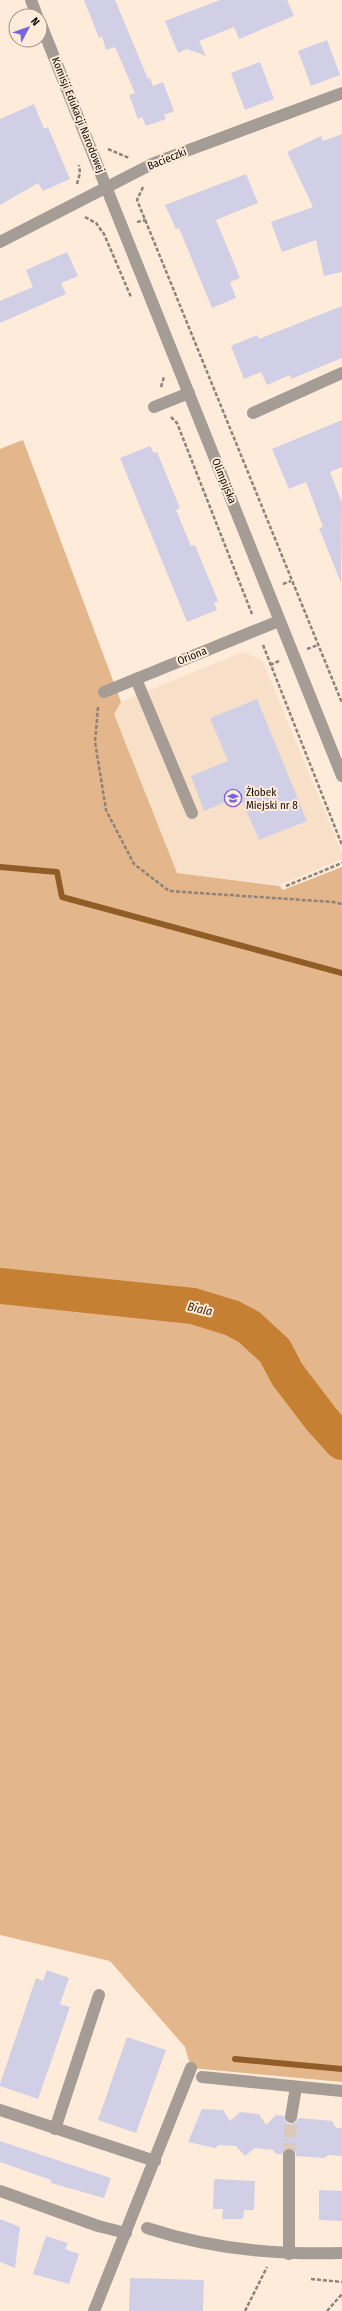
<svg xmlns="http://www.w3.org/2000/svg" width="342" height="2311" font-family="'Fira Sans Condensed',sans-serif">
<style>
.built{fill:#f8dfc8}
.green{fill:#e3b68c}
.lines{fill:none;stroke-linecap:round;stroke-linejoin:round}
.stream{stroke:#905d26;stroke-width:6}
.river{stroke:#c68033;stroke-width:36}
.building{fill:#d0cfe6}
.minor-tunnel{stroke:#dbcaba;stroke-width:12;stroke-dasharray:12 6;stroke-linecap:butt}
.path{stroke:#8f8276;stroke-width:2.5;stroke-dasharray:4 2;stroke-linecap:butt}
.minor{stroke:#a49c95;stroke-width:12}
.labels{text-anchor:middle;dominant-baseline:central;stroke-width:4;stroke-linejoin:round;paint-order:stroke}
.street-label{font-size:11px;fill:#120c07;stroke:#ffebda}
.poi-label{font-size:11px;fill:#120c07;stroke:#ffebda;text-anchor:start}
.water-label{font-size:12px;font-style:italic;fill:#402403;stroke:#ffebda}
</style>
<rect width="100%" height="100%" fill="#ffebda"/>
<polygon class="built" points="243,652 262,660 342,853 342,859 279,885 177,873 113,714 121,702"/>
<polygon class="green" points="23,440 121,702 114,714 177,873 280,886 283,890 342,867 342,2082 191,2068 185,2047 110,1961 0,1935 0,449"/>
<g class="lines">
<g class="stream">
<polyline points="0,867 57,872 62,897 342,973"/>
<polyline points="235,2059 342,2069"/>
</g>
<polyline class="river" points="0,1286 193,1306 232,1318 249,1327 275,1351 287,1374 322,1420 342,1442"/>
</g>
<g class="building">
<polygon points="84,0 115,0 148,79 150,78 153,86 163,82 174,111 164,115 166,119 146,126 142,117 138,119 129,95 135,93 115,47 106,50 102,36 99,38"/>
<polygon points="220,0 287,0 294,16 239,39 234,27 199,41 206,56 187,49 178,53 165,21"/>
<polygon points="327,40 340,75 311,86 298,51"/>
<polygon points="260,62 274,99 245,110 231,73"/>
<polygon points="34,104 44,129 48,127 70,179 43,191 38,183 0,205 0,119"/>
<polygon points="342,134 342,272 324,276 316,240 282,252 271,222 313,207 287,152 321,136 323,141"/>
<polygon points="246,174 258,203 216,220 240,278 230,282 236,298 212,308 179,228 176,229 165,205"/>
<polygon points="67,252 78,276 61,283 66,294 0,323 0,301 33,287 26,270"/>
<polygon points="342,306 342,358 291,379 290,375 267,385 261,372 244,379 231,346 257,335 259,339"/>
<polygon points="342,420 342,467 330,472 342,503 341,583 319,528 323,527 306,482 289,489 272,449"/>
<polygon points="150,446 154,453 157,452 180,508 176,510 191,546 195,545 218,601 214,603 217,610 187,622 120,458"/>
<polygon points="257,699 307,821 259,840 240,796 204,811 191,776 228,761 210,718"/>
<polygon points="47,1970 69,1978 60,2004 70,2007 38,2099 0,2086 0,2084 36,1978 43,1981"/>
<polygon points="127,2037 166,2050 136,2133 98,2120"/>
<polygon points="202,2109 223,2110 230,2121 240,2112 259,2114 266,2125 276,2115 284,2116 286,2122 290,2124 296,2122 299,2118 332,2121 336,2128 342,2128 342,2156 328,2155 324,2158 296,2156 295,2151 289,2148 285,2149 282,2154 276,2154 273,2150 255,2148 245,2156 236,2146 219,2145 215,2148 188,2142"/>
<polygon points="0,2141 111,2178 104,2198 51,2183 51,2180 0,2162"/>
<polygon points="214,2179 255,2181 254,2210 244,2210 243,2219 222,2219 223,2209 213,2209"/>
<polygon points="319,2190 342,2191 342,2221 319,2220"/>
<polygon points="0,2219 20,2227 15,2268 0,2262"/>
<polygon points="46,2236 68,2243 65,2249 79,2254 69,2284 33,2274"/>
<polygon points="130,2278 204,2280 203,2311 129,2311"/>
</g>
<g class="lines">
<polyline class="minor-tunnel" points="289,2155 291,2117"/>
<g class="path">
<polyline points="108,149 129,158"/>
<polyline points="77,184 80,173 79,165"/>
<polyline points="143,187 137,200 342,703"/>
<polyline points="85,217 96,223 104,234 131,297"/>
<polyline points="137,222 146,220"/>
<polyline points="161,387 164,377"/>
<polyline points="171,417 177,423 252,614"/>
<polyline points="283,584 291,581"/>
<polyline points="263,645 342,845"/>
<polyline points="307,649 318,645"/>
<polyline points="270,665 279,661"/>
<polyline points="98,707 95,742 106,810 134,864 169,891 333,902 342,904"/>
<polyline points="286,886 342,863"/>
<polyline points="311,2279 342,2282"/>
<polyline points="245,2311 267,2267"/>
<polyline points="327,2311 342,2294"/>
</g>
<g class="minor">
<polyline points="31,0 37,16"/>
<polyline points="40,22 342,776"/>
<polyline points="0,242 154,163 342,93"/>
<polyline points="154,407 189,393"/>
<polyline points="253,413 342,373"/>
<polyline points="136,679 192,813"/>
<polyline points="104,692 279,621"/>
<polyline points="202,2077 342,2091"/>
<polyline points="0,2110 155,2161"/>
<polyline points="291,2117 296,2087"/>
<polyline points="55,2129 99,1995"/>
<polyline points="289,2155 289,2254"/>
<polyline points="0,2191 98,2226 126,2233"/>
<path d="M147,2228C210,2249 276,2255 342,2253"/>
<polyline points="94,2311 191,2068"/>
</g>
</g>
<defs>
<symbol id="school-ring" viewBox="-11 -11 22 22"><circle r="9.5" fill="#ffebda" stroke="#7864df" stroke-width="1.5"/><path d="M0-5L7-2L0 1L-7-2ZM-4 1L0 2.5L4 1V4Q0 6-4 4Z" fill="#7864df"/></symbol>
</defs>
<g fill-rule="evenodd">
<use href="#school-ring" x="223" y="788" width="20" height="20"/>
</g>
<g class="labels">
<g class="street-label">
<text transform="translate(78 115) rotate(68)">Komisji Edukacji Narodowej</text>
<text transform="translate(167 159) rotate(-22)">Bacieczki</text>
<text transform="translate(224 481) rotate(68)">Olimpijska</text>
<text transform="translate(192 656) rotate(-22)">Oriona</text>
</g>
<g class="poi-label">
<text x="246" y="792">Żłobek<tspan x="246" dy="13">Miejski nr 8</tspan></text>
</g>
<g class="water-label">
<text transform="translate(200 1309) rotate(13)">Biala</text>
</g>
</g>
<g transform="translate(28 28) rotate(49)"><circle r="19" fill="#ffebda" stroke="#a09286"/>
<path d="M0-3L7 15L0 10L-7 15Z" fill="#7864df"/>
<text y="-6" font-size="11" font-weight="bold" text-anchor="middle" fill="#120c07">N</text>
</g>
</svg>
